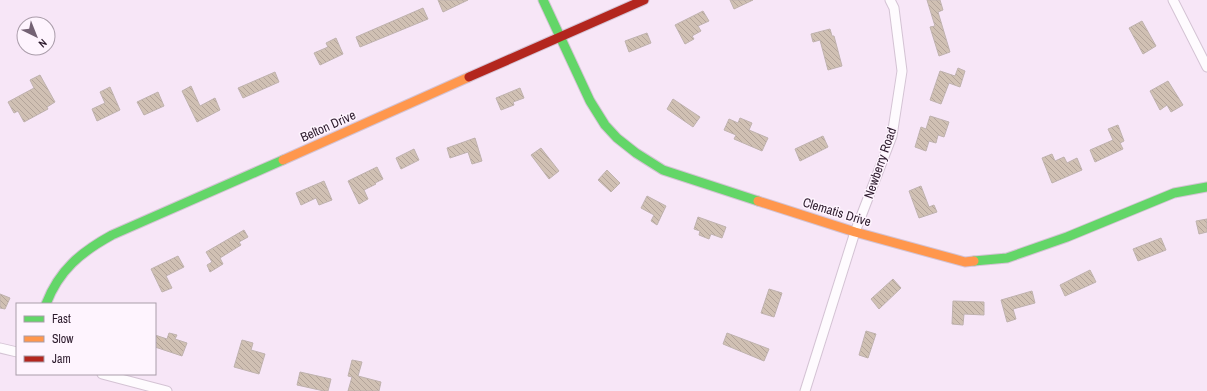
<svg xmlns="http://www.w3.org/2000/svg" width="1207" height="391" font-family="'Archivo Narrow',sans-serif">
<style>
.building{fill:url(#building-back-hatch);stroke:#bfb2ae}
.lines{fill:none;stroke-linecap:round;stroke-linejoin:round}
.street-casing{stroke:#d4c3d4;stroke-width:11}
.fast-casing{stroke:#d4c3d4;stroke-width:11}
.slow-casing{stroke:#d4c3d4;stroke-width:11}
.jam-casing{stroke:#d4c3d4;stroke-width:11}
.street{stroke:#fefbfe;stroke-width:9}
.fast{stroke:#63d668;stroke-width:9}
.slow{stroke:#ff974d;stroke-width:9}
.jam{stroke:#b3261e;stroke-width:9}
.labels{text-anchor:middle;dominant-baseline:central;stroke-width:3;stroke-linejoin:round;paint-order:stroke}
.street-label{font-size:13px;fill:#2d1b2d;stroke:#fef4fe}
</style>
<defs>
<pattern id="building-back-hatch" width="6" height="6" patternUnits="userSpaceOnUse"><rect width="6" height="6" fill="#d0c0b3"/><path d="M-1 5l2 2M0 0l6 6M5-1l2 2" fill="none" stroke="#b3a49a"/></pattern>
</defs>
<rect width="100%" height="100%" fill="#f7e6f7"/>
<g class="building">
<polygon points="438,0 468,0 443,12"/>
<polygon points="730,0 753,0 734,9"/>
<polygon points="927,0 940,0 943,10 938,12 950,52 939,56 930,27 935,26"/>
<polygon points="423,8 428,19 360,47 356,37"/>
<polygon points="703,11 709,21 698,26 701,31 692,36 694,39 685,44 675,25"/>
<polygon points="1142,21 1156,46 1143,54 1129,28"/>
<polygon points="830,29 832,36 834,36 842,66 828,70 820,40 813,42 811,34"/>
<polygon points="647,33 651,43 629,52 625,41"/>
<polygon points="336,38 343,54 320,65 314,53 328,47 326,43"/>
<polygon points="958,68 965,71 960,87 949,83 941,104 930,100 940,71 955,76"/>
<polygon points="275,72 279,82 243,98 238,88"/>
<polygon points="40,75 55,102 47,107 48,109 24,122 18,111 14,113 8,102 34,88 30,80"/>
<polygon points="1168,81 1183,105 1171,112 1167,105 1160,110 1150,91"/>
<polygon points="191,86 200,106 215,98 220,110 197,122 182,91"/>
<polygon points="110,87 120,110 97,121 92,109 105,103 100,92"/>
<polygon points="520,88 524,98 513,102 514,105 501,110 496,98"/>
<polygon points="158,92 164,106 144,115 137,102"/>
<polygon points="673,99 700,117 693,127 667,109"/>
<polygon points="930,116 949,122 944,137 938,135 936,143 929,141 926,151 915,147 921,127 926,129"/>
<polygon points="740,118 752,123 749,130 768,138 762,151 734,139 736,135 724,130 729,119 738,123"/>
<polygon points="1118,125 1124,141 1120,143 1123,149 1095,162 1090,150 1113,140 1108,129"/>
<polygon points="823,136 828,147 800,161 795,149"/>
<polygon points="475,138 482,161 472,164 468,152 450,158 447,148"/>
<polygon points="541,148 559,171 549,179 531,155"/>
<polygon points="414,149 419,160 401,169 396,158"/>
<polygon points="1052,154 1055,161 1064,157 1067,163 1077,158 1082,170 1052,183 1042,158"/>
<polygon points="377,167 383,179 375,183 376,184 364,190 368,199 359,204 348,181"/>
<polygon points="607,170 620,183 611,192 598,180"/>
<polygon points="324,181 332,200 319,205 316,198 301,205 296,193"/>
<polygon points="921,186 929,207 934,205 937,212 919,218 909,191"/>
<polygon points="647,196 666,206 657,225 651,221 654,215 641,208"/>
<polygon points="698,217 726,227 722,238 711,234 709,239 699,235 700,231 694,229"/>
<polygon points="1207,219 1207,232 1199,234 1196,221"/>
<polygon points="244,230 248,237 239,242 241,245 220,258 223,264 210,272 207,265 212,262 206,252"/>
<polygon points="1161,238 1166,250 1138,261 1133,249"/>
<polygon points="178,256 184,267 166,276 172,288 162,292 151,269"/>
<polygon points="1090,270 1096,282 1065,296 1060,285"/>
<polygon points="893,279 901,288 879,309 871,299"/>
<polygon points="769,289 782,293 774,317 761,313"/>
<polygon points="1032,291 1035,303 1013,309 1016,319 1007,322 1001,300"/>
<polygon points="0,294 10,298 5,309 0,308"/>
<polygon points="953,301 984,302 984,315 964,314 963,325 952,324"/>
<polygon points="866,331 876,334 868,358 859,355"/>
<polygon points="169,333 177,335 175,339 187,343 182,356 155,347 155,335 167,339"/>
<polygon points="727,333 769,349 764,361 723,344"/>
<polygon points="242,340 253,343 251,350 265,354 259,374 234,367"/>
<polygon points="352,360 362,362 358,376 381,382 379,391 348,391 352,377 348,376"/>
<polygon points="300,372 331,379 328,391 324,391 297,385"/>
</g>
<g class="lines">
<defs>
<g id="street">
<polyline points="1173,0 1207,67"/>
<polyline points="0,348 17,352"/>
<polyline points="102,374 167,391"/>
<polyline points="805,391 855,232 892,136 902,71 894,8 890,0"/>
</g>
<g id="fast">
<polyline points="543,0 590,101 605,125 617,138 636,153 663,170 758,201"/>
<polyline points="974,261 1007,258 1067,237 1174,193 1207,187"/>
<path d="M46,304C59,270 81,252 112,235L283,160"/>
</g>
<g id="slow">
<polyline points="283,160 469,77"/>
<polyline points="758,201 855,232 965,262 974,261"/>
</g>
<polyline id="jam" points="469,77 644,0"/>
</defs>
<use href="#street" class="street-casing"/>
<use href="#fast" class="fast-casing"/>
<use href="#slow" class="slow-casing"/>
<use href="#jam" class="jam-casing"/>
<use href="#street" class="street"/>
<use href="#fast" class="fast"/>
<use href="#slow" class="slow"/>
<use href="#jam" class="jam"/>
</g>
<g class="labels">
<g class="street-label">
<text transform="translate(328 126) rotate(-24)">Belton Drive</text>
<text transform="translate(880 163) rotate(-71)">Newberry Road</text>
<text transform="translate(837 212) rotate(17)">Clematis Drive</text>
</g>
</g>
<rect x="16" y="303" width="140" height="72" fill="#fef4fe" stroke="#aa9daa"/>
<rect x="24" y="316" width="20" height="6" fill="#63d668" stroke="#aa9daa"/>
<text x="52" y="323" font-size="12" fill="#2d1b2d">Fast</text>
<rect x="24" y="336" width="20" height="6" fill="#ff974d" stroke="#aa9daa"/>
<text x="52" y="343" font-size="12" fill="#2d1b2d">Slow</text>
<rect x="24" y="356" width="20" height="6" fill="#b3261e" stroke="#aa9daa"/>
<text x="52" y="363" font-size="12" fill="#2d1b2d">Jam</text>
<g transform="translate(36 36) rotate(137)"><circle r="19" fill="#fef4fe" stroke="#aa9daa"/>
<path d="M0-3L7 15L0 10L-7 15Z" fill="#746274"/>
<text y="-6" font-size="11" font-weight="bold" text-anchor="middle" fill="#2d1b2d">N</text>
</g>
</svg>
